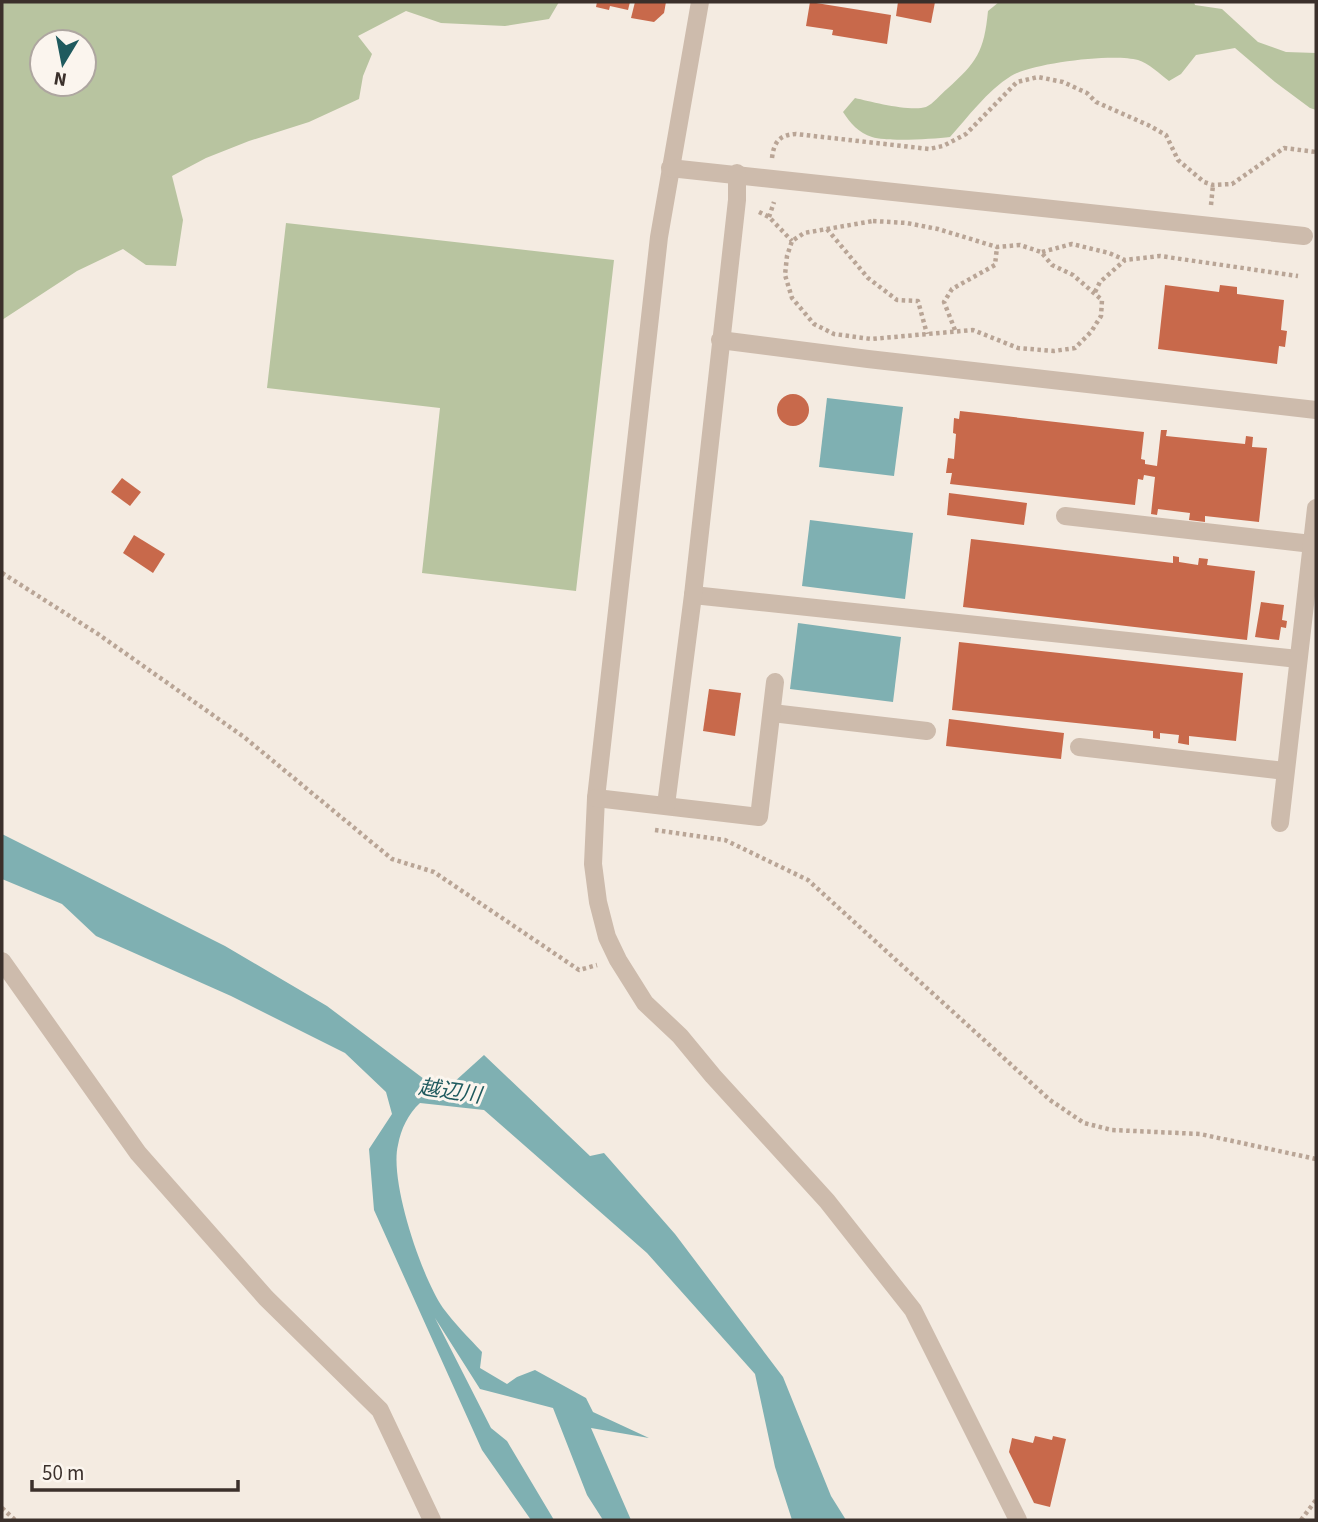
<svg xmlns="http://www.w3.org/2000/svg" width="1318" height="1522" font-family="'Source Sans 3','Noto Sans JP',sans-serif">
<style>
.green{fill:#b8c4a0;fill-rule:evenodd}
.water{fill:#7fb0b2}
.building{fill:#c8694b}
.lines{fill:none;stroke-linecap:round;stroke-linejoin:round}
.path{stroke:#b9a596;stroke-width:4.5;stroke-dasharray:3.5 3.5;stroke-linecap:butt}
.minor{stroke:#cdbbac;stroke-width:18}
.labels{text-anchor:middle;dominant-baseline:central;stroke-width:6;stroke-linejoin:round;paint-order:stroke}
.water-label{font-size:21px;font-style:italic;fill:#1f5a5e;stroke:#fbf5ee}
</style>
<rect width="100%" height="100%" fill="#f4ebe1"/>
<g class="green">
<path d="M2,2H559L549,19L505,26L441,23L406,11L358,36L372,54L363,76L359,99L309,122L249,141L206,158L172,176L183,220L176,266L146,265L123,249L77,271L2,320ZM84,42V84H42V42Z"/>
<path d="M999,2H1194L1195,5L1222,9L1258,42L1286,52L1316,53V110L1310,108L1275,82L1235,48L1196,55L1181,74L1169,81C1160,74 1148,63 1138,60C1113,53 1032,63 1011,76C987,91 968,117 950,137C933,139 887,142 872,137C859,133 850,123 843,112L855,98C872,102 911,112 926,107C933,104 941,94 947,89C977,62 984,52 988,11Z"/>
<polygon points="286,223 614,260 576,591 422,573 440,408 267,388"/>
</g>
<g class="water">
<polygon points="827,398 903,407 894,476 819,467"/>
<polygon points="810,520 913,533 905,599 802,586"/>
<polygon points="798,623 901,637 893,702 790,689"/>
<path d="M2,834L225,946L327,1006L424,1079L453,1083L484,1055L590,1156L604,1153L675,1234L783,1377L831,1496L846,1520H792L775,1467L755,1374L647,1253L484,1110L420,1103C408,1114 401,1129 398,1145C389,1181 422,1278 443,1308C454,1323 469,1338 482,1352L480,1368L507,1384L517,1377L535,1370L586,1398L593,1412L649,1438L591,1428L631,1520H603L587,1495L553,1408L480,1389L435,1318L491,1428L507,1441L554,1520H531L482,1450L374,1210L369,1149L392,1114L386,1092L345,1053L231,996L96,936L62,904L2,879Z"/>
</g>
<g class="building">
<polygon points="597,2 630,2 628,10 610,6 609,10 596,7"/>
<polygon points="635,2 666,2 664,13 654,22 631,18"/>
<polygon points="810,2 891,15 887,44 832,35 833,30 806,26"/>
<polygon points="898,2 935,2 931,23 896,16"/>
<polygon points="1165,285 1219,292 1220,285 1237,287 1237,294 1284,300 1281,330 1287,331 1285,347 1279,346 1277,364 1158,349"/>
<circle cx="793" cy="410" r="16"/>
<polygon points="960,411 1144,432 1141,459 1145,460 1145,464 1157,466 1161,430 1167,430 1166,436 1245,444 1246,436 1253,437 1252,447 1267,448 1259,522 1205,516 1205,522 1189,520 1190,513 1158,509 1157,515 1151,514 1155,477 1144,475 1143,480 1138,479 1135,505 950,484 952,473 946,473 948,458 954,459 956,434 953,433 954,418 959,419"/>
<polygon points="122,478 141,492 130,506 111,492"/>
<polygon points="949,493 1027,503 1024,525 947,515"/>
<polygon points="134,535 165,554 153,573 123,553"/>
<polygon points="971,539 1173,563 1173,556 1179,557 1179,562 1198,565 1199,558 1208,559 1207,565 1255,571 1247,640 963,607"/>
<polygon points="1261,602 1284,605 1282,620 1287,621 1286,628 1281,627 1279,640 1255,637"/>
<polygon points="959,642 1243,673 1236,741 1189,736 1189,745 1178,743 1179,735 1160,733 1160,739 1153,738 1153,731 952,710"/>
<polygon points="709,689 741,693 735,736 703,731"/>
<polygon points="949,719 1064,733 1061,759 946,746"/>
<polygon points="1035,1436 1052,1440 1053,1436 1066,1439 1050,1507 1034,1503 1009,1452 1012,1438 1033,1443"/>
</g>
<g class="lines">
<g class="path">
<path d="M772,158C774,142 779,135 796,134L929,149L943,146L966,134L1017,82L1038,77L1063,82L1087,93L1096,102L1148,125L1166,135L1178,160L1204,182L1213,185L1232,184L1284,148L1316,152"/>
<polyline points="1211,205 1213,185"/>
<polyline points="759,212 769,217 792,241"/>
<polyline points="769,217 774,202"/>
<polygon points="873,221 907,223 938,229 997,247 1020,245 1041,252 1052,265 1073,275 1102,300 1101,316 1091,332 1075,348 1054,351 1018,348 973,330 871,339 834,334 814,324 792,298 785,275 787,256 792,241 804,233"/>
<polyline points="827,229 868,278 897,300 918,301 927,334"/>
<polyline points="1042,252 1072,244 1109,253 1125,260 1160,256 1298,276"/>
<polyline points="1095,292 1100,282 1125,260"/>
<polyline points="955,330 944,302 952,289 995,265 997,247"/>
<polyline points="2,573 98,634 244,737 392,859 434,872 579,970 597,965"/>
<polyline points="655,830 725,840 808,880 1050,1100 1084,1123 1112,1130 1200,1134 1316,1159"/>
<polyline points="2,1508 15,1520"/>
<polyline points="1301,1520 1316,1500"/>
</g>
<g class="minor">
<polyline points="700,2 659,237 596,798 593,864 598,902 607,937 618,960 645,1003 680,1036 713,1076 827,1201 913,1310 1018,1520"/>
<polyline points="670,168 1304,236"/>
<polyline points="720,340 868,359 1316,410"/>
<polyline points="1065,516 1312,544"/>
<polyline points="693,595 1298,659"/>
<polyline points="772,713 927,731"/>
<polyline points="1079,747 1285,771"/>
<polyline points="596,798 759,817 775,682"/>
<polyline points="666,805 693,595 737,200 737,173"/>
<polyline points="1280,823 1316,508"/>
<polyline points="2,961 138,1153 266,1298 380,1410 432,1520"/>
</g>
</g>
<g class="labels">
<g class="water-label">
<text transform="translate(450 1091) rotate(8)">越辺川</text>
</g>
</g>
<rect width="1318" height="1522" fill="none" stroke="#3b302b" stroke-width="7"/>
<g transform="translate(63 63) rotate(190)"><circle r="33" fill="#fbf5ee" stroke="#aea6a0" stroke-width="2"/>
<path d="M0-5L12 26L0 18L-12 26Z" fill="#1f5a5e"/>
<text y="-10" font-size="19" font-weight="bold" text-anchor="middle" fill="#3b302b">N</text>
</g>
<path d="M32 1480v10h206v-10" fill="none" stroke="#3b302b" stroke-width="3.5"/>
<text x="42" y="1480" font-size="21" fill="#3b302b" stroke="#fbf5ee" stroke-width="5" paint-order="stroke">50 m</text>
</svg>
